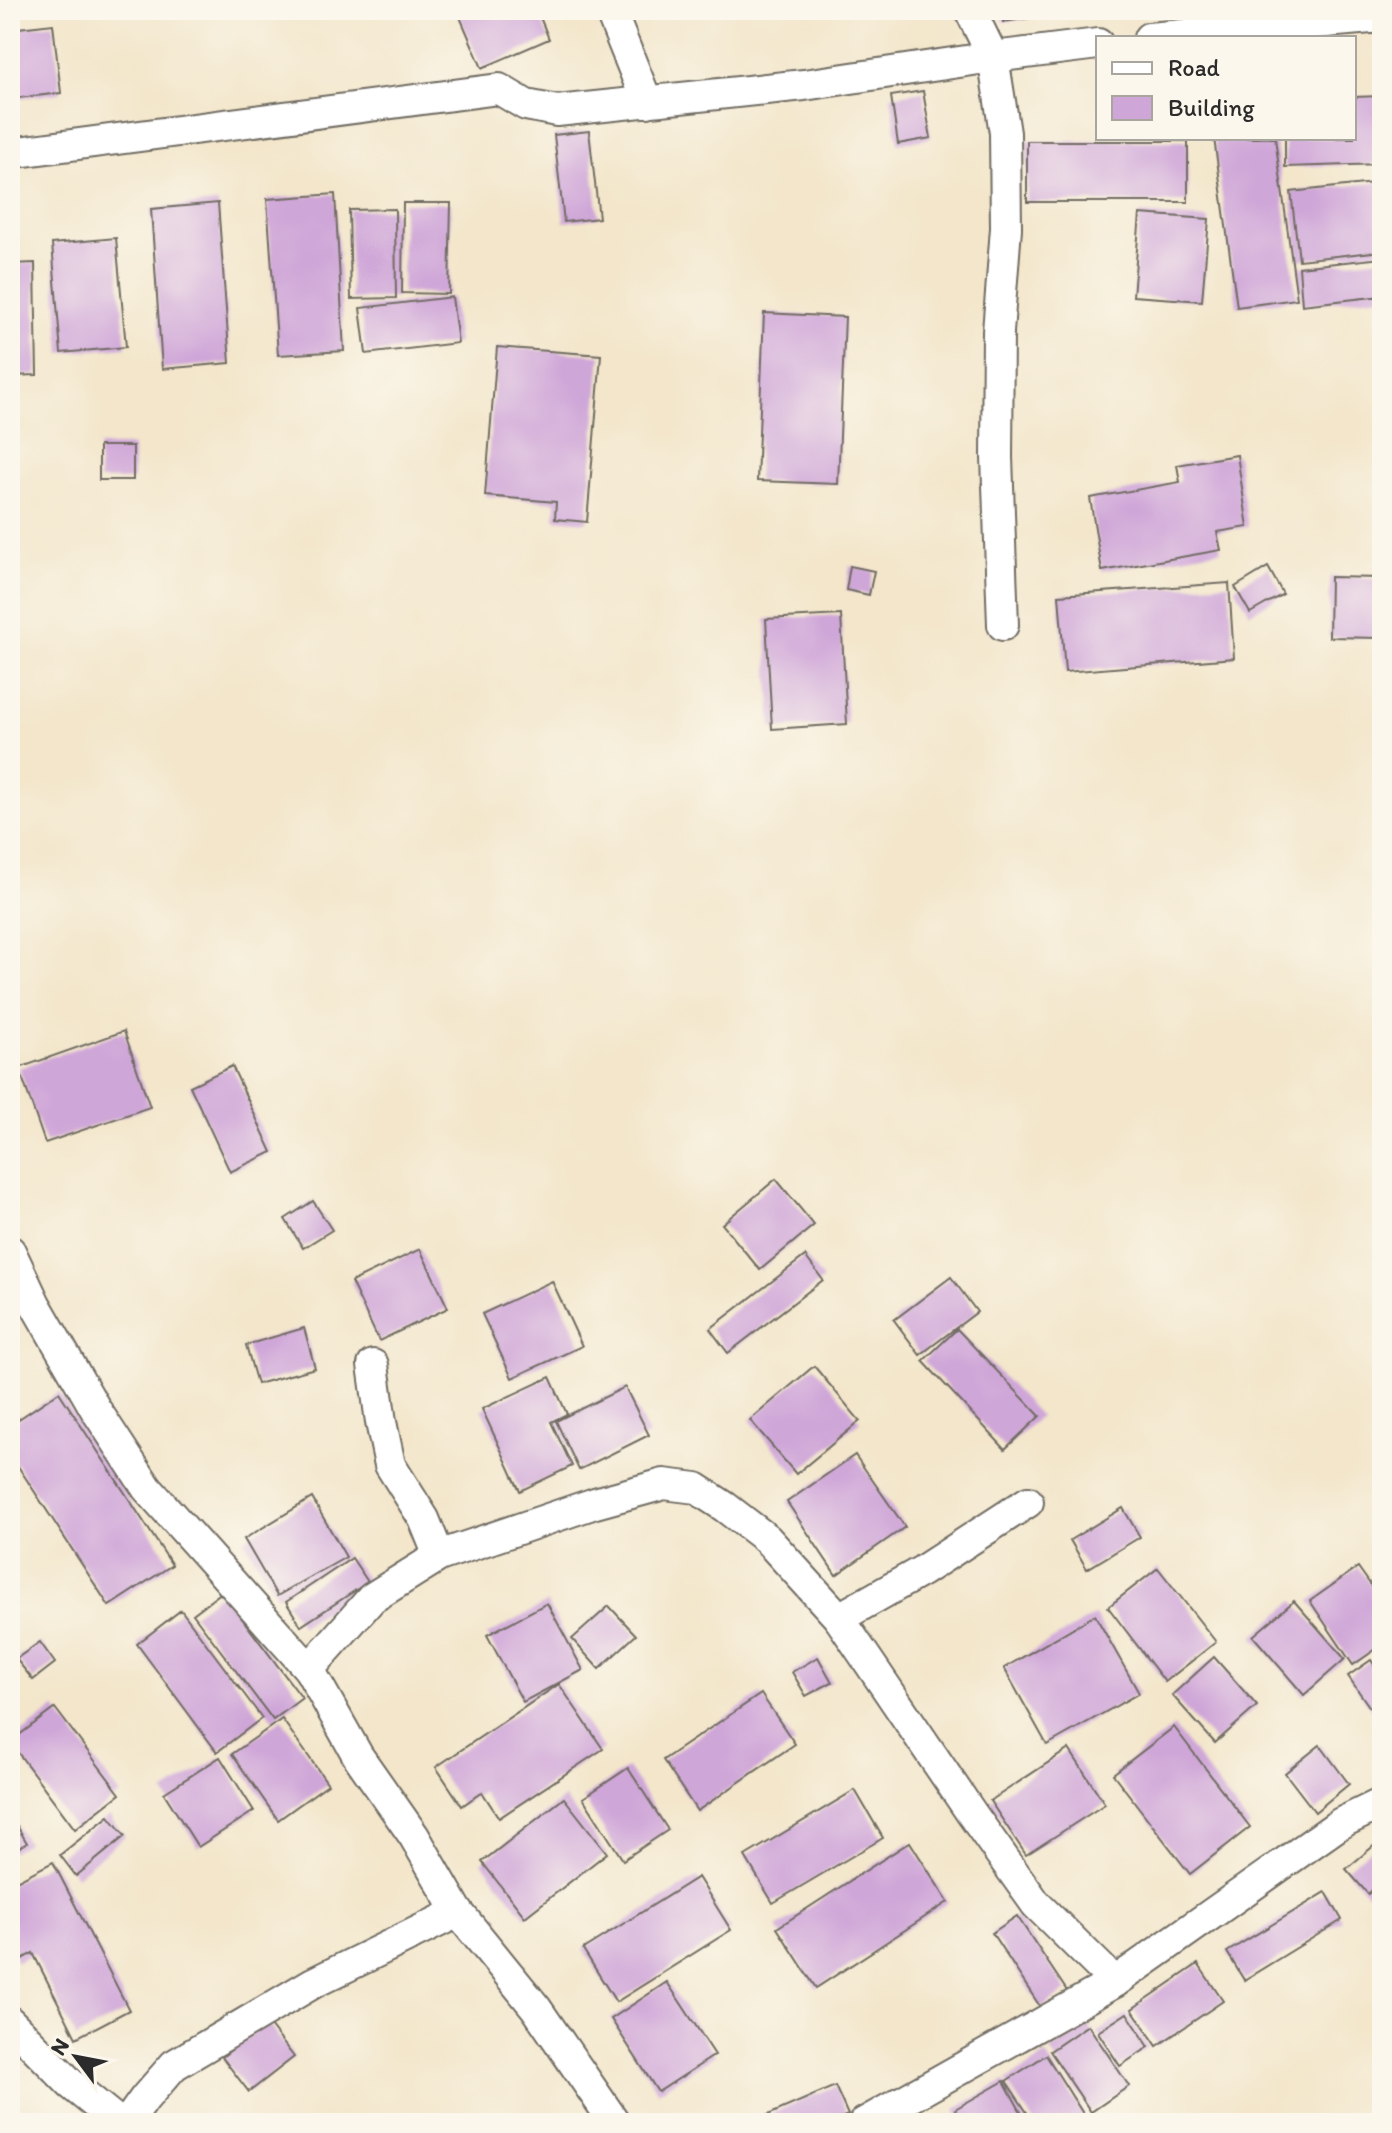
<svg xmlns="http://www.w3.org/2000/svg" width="1392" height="2133" font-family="Itim,sans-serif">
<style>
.building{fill:#cfa6d8}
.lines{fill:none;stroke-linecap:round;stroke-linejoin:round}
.minor-casing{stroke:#716c63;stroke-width:34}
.minor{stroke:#fff;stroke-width:30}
</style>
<rect width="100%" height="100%" fill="#fbf7ec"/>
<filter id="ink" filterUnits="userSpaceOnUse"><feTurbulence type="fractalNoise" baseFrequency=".0125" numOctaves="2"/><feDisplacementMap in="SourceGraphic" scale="16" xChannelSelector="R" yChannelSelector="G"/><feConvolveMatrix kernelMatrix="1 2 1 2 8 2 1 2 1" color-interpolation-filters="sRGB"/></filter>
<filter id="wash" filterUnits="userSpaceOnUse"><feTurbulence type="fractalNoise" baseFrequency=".006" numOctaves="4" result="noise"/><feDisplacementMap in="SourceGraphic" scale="32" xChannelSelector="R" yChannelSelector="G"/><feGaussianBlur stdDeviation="1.8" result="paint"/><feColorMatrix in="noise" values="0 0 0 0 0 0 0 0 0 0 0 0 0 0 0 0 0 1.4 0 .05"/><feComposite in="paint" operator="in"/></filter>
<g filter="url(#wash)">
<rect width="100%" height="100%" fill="#f3e6cb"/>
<g id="blocks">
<g class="building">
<polygon points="457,10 537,10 549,39 482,68"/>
<polygon points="1002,10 1071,10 1071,12 1003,22"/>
<polygon points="53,24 61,93 10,99 10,29"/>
<polygon points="923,91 931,138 898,144 891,96"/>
<polygon points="1382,96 1382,164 1285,167 1285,138 1354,138 1354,97"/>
<polygon points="589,131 599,218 564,222 554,135"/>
<polygon points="1214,138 1275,138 1297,299 1237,307"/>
<rect x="1027" y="141" width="161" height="61"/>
<polygon points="1382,182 1382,251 1299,260 1291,192"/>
<polygon points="335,194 344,351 278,355 267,199"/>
<polygon points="218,203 230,363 162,369 151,209"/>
<polygon points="403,203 451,203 449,294 402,293"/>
<polygon points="395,209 396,298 351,299 349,210"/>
<polygon points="1140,214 1209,219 1202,301 1133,296"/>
<polygon points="116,238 126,347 61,353 52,244"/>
<polygon points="1382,258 1382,296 1302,305 1299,267"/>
<polygon points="35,263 37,375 10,376 10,264"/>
<polygon points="452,297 458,343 366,354 360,308"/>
<polygon points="764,313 845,317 838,484 757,481"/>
<polygon points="497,347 601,355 587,522 555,519 556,502 485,496"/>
<rect x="99" y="446" width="34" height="34"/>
<polygon points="1237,455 1248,527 1217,532 1221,550 1102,571 1090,498 1180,482 1177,465"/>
<polygon points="850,566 874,571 869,595 846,590"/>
<polygon points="1268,567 1283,594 1250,613 1235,587"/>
<polygon points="1330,577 1382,578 1382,638 1329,637"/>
<polygon points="1229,583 1234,658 1065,672 1059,595"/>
<polygon points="841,615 847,724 772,729 766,619"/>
<polygon points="124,1031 150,1107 45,1143 19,1068"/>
<polygon points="232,1066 272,1152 230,1172 190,1086"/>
<polygon points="776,1179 814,1225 760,1270 722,1224"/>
<polygon points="313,1201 332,1230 303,1248 285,1219"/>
<polygon points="420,1249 448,1308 379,1341 351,1282"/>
<polygon points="805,1256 823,1280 728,1353 710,1329"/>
<polygon points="951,1277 977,1312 920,1355 894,1320"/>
<polygon points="552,1281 582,1346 512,1378 482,1314"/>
<polygon points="304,1328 315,1368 257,1384 246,1345"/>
<polygon points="957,1329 1040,1416 1005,1449 923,1361"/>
<polygon points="814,1366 860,1421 796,1474 750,1420"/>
<polygon points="550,1377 567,1414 551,1422 572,1466 520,1491 482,1409"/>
<polygon points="625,1387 649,1435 579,1470 556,1421"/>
<polygon points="59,1392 172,1565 109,1606 10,1454 10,1425"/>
<polygon points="855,1455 905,1527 836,1575 787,1502"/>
<polygon points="312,1498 346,1557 277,1596 244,1539"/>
<polygon points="1123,1508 1140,1537 1087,1569 1070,1540"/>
<polygon points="352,1558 368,1582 301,1626 286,1602"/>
<polygon points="1358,1567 1382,1601 1382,1645 1353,1665 1310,1601"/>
<polygon points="1158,1568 1216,1642 1165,1682 1108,1607"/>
<polygon points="222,1592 302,1698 273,1720 193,1614"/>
<polygon points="1294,1601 1345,1659 1304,1695 1253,1636"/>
<polygon points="547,1603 583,1670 523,1702 487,1635"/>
<polygon points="609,1606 636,1635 599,1669 572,1639"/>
<polygon points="181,1610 262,1718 217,1752 137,1644"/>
<polygon points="1095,1615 1139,1693 1047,1745 1004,1668"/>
<polygon points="40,1642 55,1663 33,1680 16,1659"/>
<polygon points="818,1657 832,1682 806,1696 792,1672"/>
<polygon points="1214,1657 1257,1706 1215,1743 1172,1695"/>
<polygon points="1371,1660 1382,1677 1382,1725 1348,1676"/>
<polygon points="559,1684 603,1749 499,1818 482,1792 462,1806 436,1767"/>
<polygon points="761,1694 795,1744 697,1811 663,1760"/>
<polygon points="55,1708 120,1794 75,1829 10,1742"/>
<polygon points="282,1719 328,1784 278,1820 232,1754"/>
<polygon points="1174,1727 1250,1827 1190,1874 1113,1774"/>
<polygon points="1320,1745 1349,1784 1315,1812 1285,1773"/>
<polygon points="1069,1749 1105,1804 1026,1855 990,1801"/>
<polygon points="220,1757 254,1811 198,1847 164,1793"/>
<polygon points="628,1768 668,1830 623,1860 583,1798"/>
<polygon points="855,1790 883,1838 773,1903 745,1856"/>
<polygon points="564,1798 607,1853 525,1917 482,1862"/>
<polygon points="10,1814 27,1843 10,1853"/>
<polygon points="109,1816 125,1836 76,1876 60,1855"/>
<polygon points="1382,1839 1382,1881 1368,1894 1346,1869"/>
<polygon points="910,1842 948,1902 816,1988 777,1928"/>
<polygon points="53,1862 129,2010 76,2038 33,1953 17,1962 10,1949 10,1884"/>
<polygon points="698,1877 731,1930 616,2002 583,1949"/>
<polygon points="1326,1892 1342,1920 1244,1980 1227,1952"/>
<polygon points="1017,1916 1067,1991 1041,2008 992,1933"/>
<polygon points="1198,1964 1223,2001 1157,2046 1132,2009"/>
<polygon points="667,1982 715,2055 658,2092 611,2019"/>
<polygon points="1127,2013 1149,2047 1120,2066 1098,2032"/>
<polygon points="267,2022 294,2057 249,2092 222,2057"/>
<polygon points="1088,2025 1129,2086 1091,2112 1050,2051"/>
<polygon points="1046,2055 1087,2120 1082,2123 1034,2123 1006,2081"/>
<polygon points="1004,2081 1027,2123 963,2123 955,2109"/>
<polygon points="835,2086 848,2115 830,2123 763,2123 761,2118"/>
</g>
</g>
</g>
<g filter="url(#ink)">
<use href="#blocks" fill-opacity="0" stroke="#716c63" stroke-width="2"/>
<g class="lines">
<defs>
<g id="minor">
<polyline points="610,10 647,102"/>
<polyline points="970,10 993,57 1005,133 1006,228 998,332 997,457 1003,625"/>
<polyline points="1149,38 1382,17"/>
<polyline points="10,153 499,89 526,105 557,111 804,85 993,57 1098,44"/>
<polyline points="10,1251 35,1304 96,1410 147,1488 309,1669 358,1756 414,1836 458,1912 536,2008 615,2123"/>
<polyline points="373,1365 381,1422 390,1465 424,1519 439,1556"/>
<polyline points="839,1618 922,1571 1028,1502"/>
<polyline points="309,1669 372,1598 439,1556 595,1503 664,1484 696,1488 725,1507 767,1539 839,1618 972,1814 1036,1904 1115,1982"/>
<polyline points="10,2022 71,2084 119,2123"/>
<polyline points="127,2123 145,2098 174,2065 313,1983 458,1912"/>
<polyline points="864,2123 1115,1982 1341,1823 1382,1803"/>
</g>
</defs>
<use href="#minor" class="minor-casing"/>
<use href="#minor" class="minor"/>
</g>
</g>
<rect width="1392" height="2133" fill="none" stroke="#fbf7ec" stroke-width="40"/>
<rect x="1096" y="36" width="260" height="104" fill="#fbf7ec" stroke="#a8a59f" stroke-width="2"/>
<rect x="1112" y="62" width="40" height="12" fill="#ffffff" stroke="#a8a59f" stroke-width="2"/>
<text x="1168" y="76" font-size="24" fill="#2b2b2b">Road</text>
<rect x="1112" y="96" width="40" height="24" fill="#cfa6d8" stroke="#a8a59f" stroke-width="2"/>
<text x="1168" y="116" font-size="24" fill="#2b2b2b">Building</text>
<g transform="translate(76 2057) rotate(302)" stroke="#fbf7ec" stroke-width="6" paint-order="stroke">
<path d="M0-6L14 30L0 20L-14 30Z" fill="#2b2b2b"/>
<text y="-12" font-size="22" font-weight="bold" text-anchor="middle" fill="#2b2b2b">N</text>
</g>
</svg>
